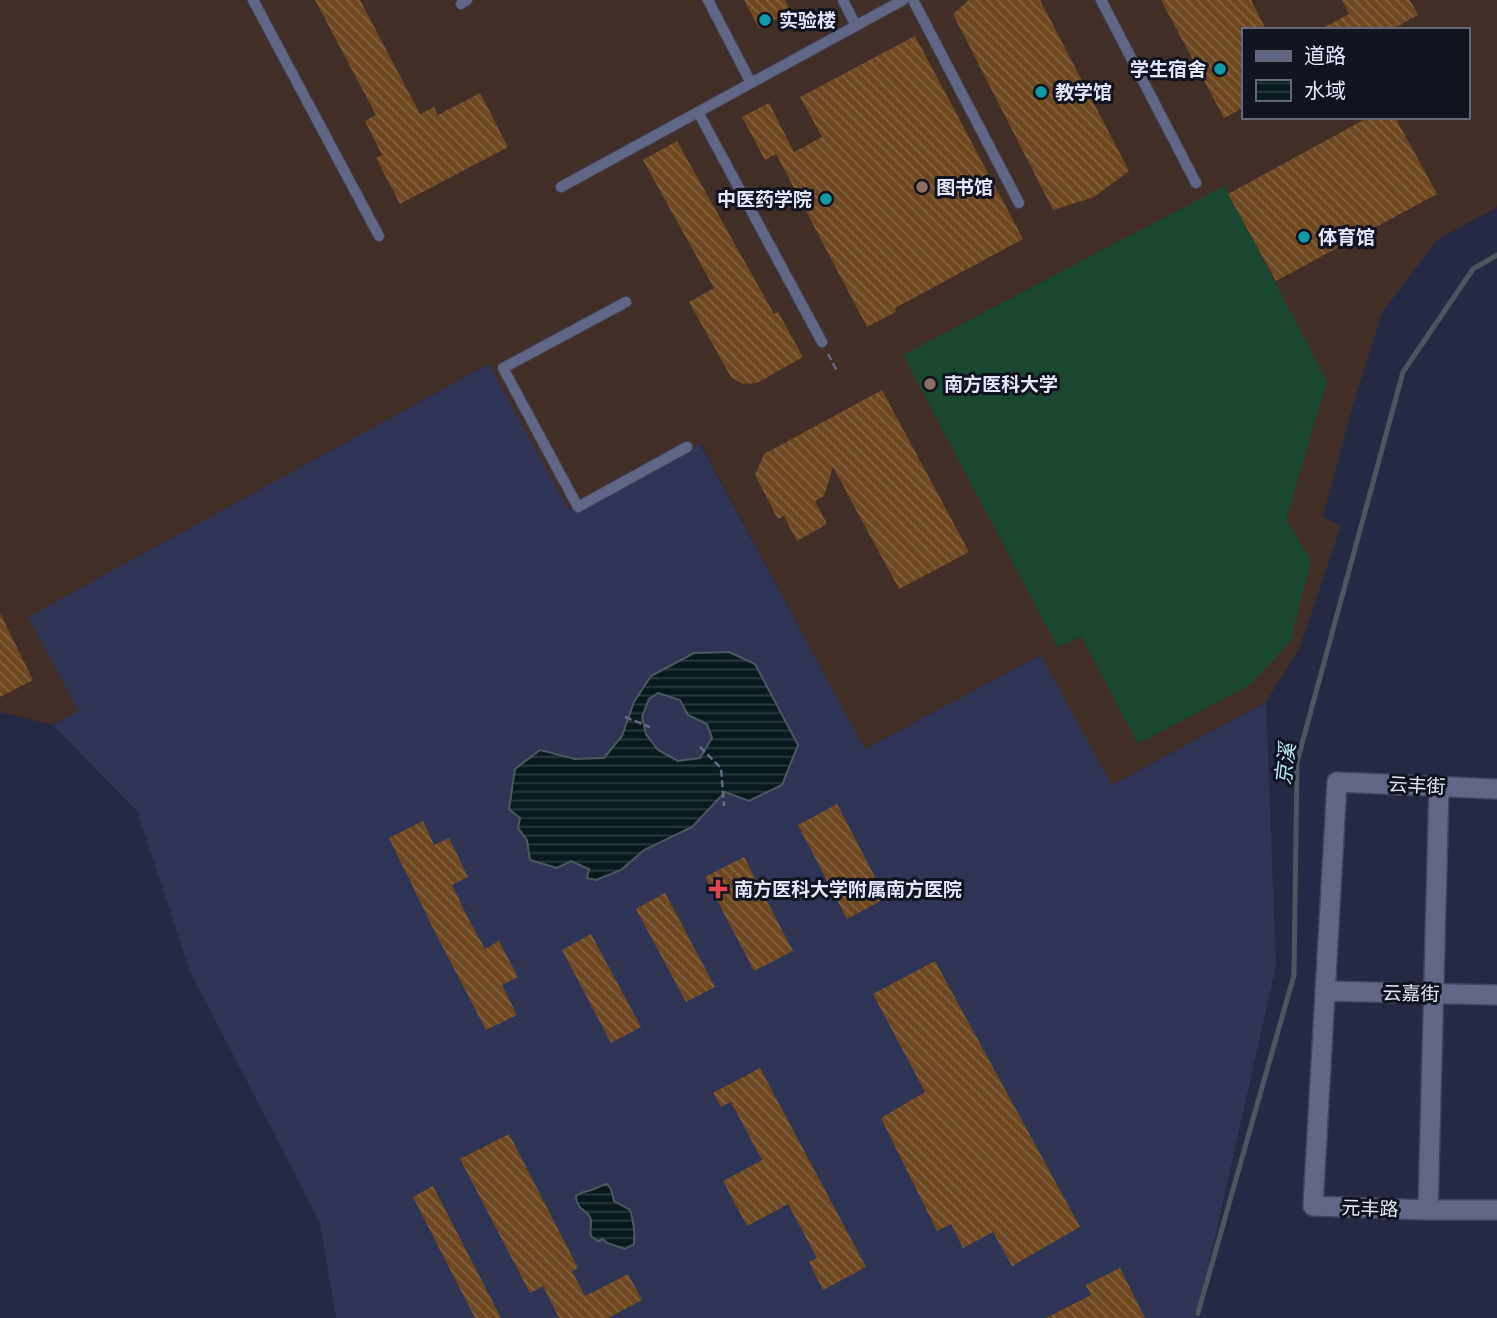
<svg xmlns="http://www.w3.org/2000/svg" width="1497" height="1318" font-family="Merriweather,'Noto Sans SC',serif">
<style>
.built{fill:#303454}
.education{fill:#412e27;fill-rule:evenodd}
.pitch{fill:#1a4730}
.water{fill:url(#water-rules);stroke:#4a575f;stroke-width:2;fill-rule:evenodd}
.lines{fill:none;stroke-linecap:round;stroke-linejoin:round}
.stream{stroke:#4a575f;stroke-width:5}
.building{fill:url(#building-back-hatch)}
.service-casing{stroke:#42445b;stroke-width:12}
.minor-casing{stroke:#42445b;stroke-width:22}
.path{stroke:#666981;stroke-width:2.5;stroke-dasharray:7 3.5;stroke-linecap:butt}
.service{stroke:#616684;stroke-width:10}
.minor{stroke:#616684;stroke-width:19}
.culture-dot{fill:#0f9aa8;stroke:#11131f;stroke-width:2.5}
.education-dot{fill:#8d6e63;stroke:#11131f;stroke-width:2.5}
.health-dot{fill:#e0444e;stroke:#11131f;stroke-width:2.5}
.labels{text-anchor:middle;dominant-baseline:central;stroke-width:6;stroke-linejoin:round;paint-order:stroke}
.poi-label{font-size:19px;font-weight:bold;fill:#e3e6f8;stroke:#11131f;text-anchor:start}
.street-label{font-size:19px;fill:#e3e6f8;stroke:#11131f}
.water-label{font-size:21px;font-style:italic;fill:#ade7f5;stroke:#11131f}
</style>
<defs>
<pattern id="water-rules" width="6" height="5" patternUnits="userSpaceOnUse" patternTransform="scale(1.75)"><rect width="6" height="5" fill="#081a1e"/><path d="M0 2.5h6" fill="none" stroke="#2c3b3f"/></pattern>
<pattern id="building-back-hatch" width="6" height="6" patternUnits="userSpaceOnUse" patternTransform="scale(1.75)"><rect width="6" height="6" fill="#6e4820"/><path d="M-1 5l2 2M0 0l6 6M5-1l2 2" fill="none" stroke="#836241"/></pattern>
</defs>
<rect width="100%" height="100%" fill="#262944"/>
<polygon class="built" points="489,364 569,510 700,444 865,749 1042,654 1112,785 1266,702 1276,966 1198,1312 1201,1318 336,1318 320,1223 190,971 137,811 53,725 78,711 27,617"/>
<path class="education" d="M0,0H1497V207L1437,240L1382,313L1353,405L1323,517L1341,526L1300,647L1266,702L1112,785L1041,655L865,749L701,444L569,510L489,364L28,617L79,711L53,725L0,712ZM1243,30H1467V117H1243Z"/>
<polygon class="pitch" points="1224,186 1327,381 1286,519 1311,561 1290,642 1250,685 1138,744 1081,636 1058,648 903,355"/>
<g class="water">
<path d="M729,652L755,664L798,745L782,785L749,801L725,792L692,827L644,850L621,870L596,880L587,878L589,869L571,861L557,868L530,860L527,840L518,828L520,818L509,809L515,769L540,750L575,759L604,758L622,736L634,702L651,676L694,653ZM658,693L680,700L688,715L707,724L712,738L700,758L678,761L658,750L646,734L642,717L649,699Z"/>
<path d="M607,1184L611,1189L614,1201L630,1210C634,1222 635,1232 634,1244L625,1249L607,1243L603,1239L598,1241L591,1236C589,1229 593,1222 590,1217C584,1207 578,1212 576,1196C582,1191 587,1192 594,1189C599,1187 601,1185 607,1184Z"/>
</g>
<g class="lines">
<polyline class="stream" points="1198,1313 1294,975 1297,762 1403,372 1473,269 1497,255"/>
</g>
<g class="building">
<polygon points="315,0 360,0 420,114 434,107 438,115 480,93 508,147 400,204 376,158 382,155 365,121 376,115"/>
<polygon points="744,0 785,0 791,11 759,28"/>
<polygon points="969,0 1040,0 1129,171 1094,197 1053,210 953,14"/>
<polygon points="1161,0 1251,0 1266,30 1243,30 1243,108 1224,118"/>
<polygon points="1342,0 1410,0 1418,15 1391,30 1319,30 1349,14"/>
<polygon points="915,36 1023,239 895,308 896,312 867,327 776,154 765,160 742,117 769,103 794,152 822,137 800,97"/>
<polygon points="1369,117 1395,117 1437,194 1276,281 1228,194"/>
<polygon points="677,141 774,314 778,312 803,357 757,383 743,384 731,377 689,302 714,288 643,160"/>
<polygon points="882,390 969,552 899,589 833,467 824,496 815,501 827,524 797,541 784,516 778,519 755,475 764,454"/>
<polygon points="0,613 33,680 0,697"/>
<polygon points="837,804 886,898 847,919 798,825"/>
<polygon points="423,821 434,845 449,838 468,877 452,885 468,918 485,949 499,941 518,977 502,985 517,1015 486,1030 436,934 389,838"/>
<polygon points="744,857 793,951 754,971 705,877"/>
<polygon points="665,893 715,987 686,1002 636,909"/>
<polygon points="591,934 641,1027 611,1043 562,950"/>
<polygon points="935,961 1080,1227 1012,1266 993,1232 963,1248 951,1224 937,1231 881,1118 925,1092 873,994"/>
<polygon points="760,1068 866,1267 823,1290 809,1262 817,1258 788,1204 747,1226 723,1181 762,1160 731,1102 721,1107 713,1093"/>
<polygon points="509,1134 578,1268 572,1271 585,1296 628,1274 642,1300 608,1318 559,1318 543,1286 530,1293 460,1159"/>
<polygon points="433,1186 501,1318 475,1318 413,1197"/>
<polygon points="1120,1268 1145,1318 1046,1318 1091,1295 1086,1285"/>
</g>
<g class="lines">
<defs>
<g id="service">
<polyline points="253,0 379,236"/>
<polyline points="708,0 751,83"/>
<polyline points="843,0 856,26"/>
<polyline points="913,0 1019,203"/>
<polyline points="1101,0 1196,183"/>
<polyline points="461,4 467,0"/>
<polyline points="698,112 822,342"/>
<polyline points="561,187 903,0"/>
<polyline points="626,302 503,368 578,507 687,447"/>
</g>
<g id="minor">
<polyline points="1439,786 1428,1210 1313,1206 1337,782 1497,789"/>
<polyline points="1325,991 1497,995"/>
<polyline points="1428,1210 1497,1210"/>
</g>
</defs>
<use href="#service" class="service-casing"/>
<use href="#minor" class="minor-casing"/>
<g class="path">
<polyline points="828,354 837,371"/>
<polyline points="625,717 650,727"/>
<polyline points="700,747 721,768 724,806"/>
</g>
<use href="#service" class="service"/>
<use href="#minor" class="minor"/>
</g>
<g class="culture-dot">
<circle cx="765" cy="20" r="7"/>
<circle cx="1220" cy="69" r="7"/>
<circle cx="1041" cy="92" r="7"/>
<circle cx="826" cy="199" r="7"/>
<circle cx="1304" cy="237" r="7"/>
</g>
<g class="education-dot">
<circle cx="922" cy="187" r="7"/>
<circle cx="930" cy="384" r="7"/>
</g>
<path class="health-dot" d="M714.5 878.5h7v7h7v7h-7v7h-7v-7h-7v-7h7z"/>
<g class="labels">
<g class="poi-label">
<text x="779" y="20">实验楼</text>
<text x="1206" y="69" text-anchor="end">学生宿舍</text>
<text x="1055" y="92">教学馆</text>
<text x="936" y="187">图书馆</text>
<text x="812" y="199" text-anchor="end">中医药学院</text>
<text x="1318" y="237">体育馆</text>
<text x="944" y="384">南方医科大学</text>
<text x="734" y="889">南方医科大学附属南方医院</text>
</g>
<g class="street-label">
<text transform="translate(1417 785) rotate(3)">云丰街</text>
<text transform="translate(1411 993) rotate(1)">云嘉街</text>
<text transform="translate(1370 1208) rotate(2)">元丰路</text>
</g>
<g class="water-label">
<text transform="translate(1285 764) rotate(-83)">京溪</text>
</g>
</g>
<rect x="1242" y="28" width="228" height="91" fill="#11131f" stroke="#656776" stroke-width="2"/>
<rect x="1256" y="51" width="35" height="10" fill="#616684" stroke="#656776" stroke-width="2"/>
<text x="1304" y="63" font-size="21" fill="#e3e6f8">道路</text>
<rect x="1256" y="80" width="35" height="21" fill="url(#water-rules)" stroke="#656776" stroke-width="2"/>
<text x="1304" y="98" font-size="21" fill="#e3e6f8">水域</text>
</svg>
